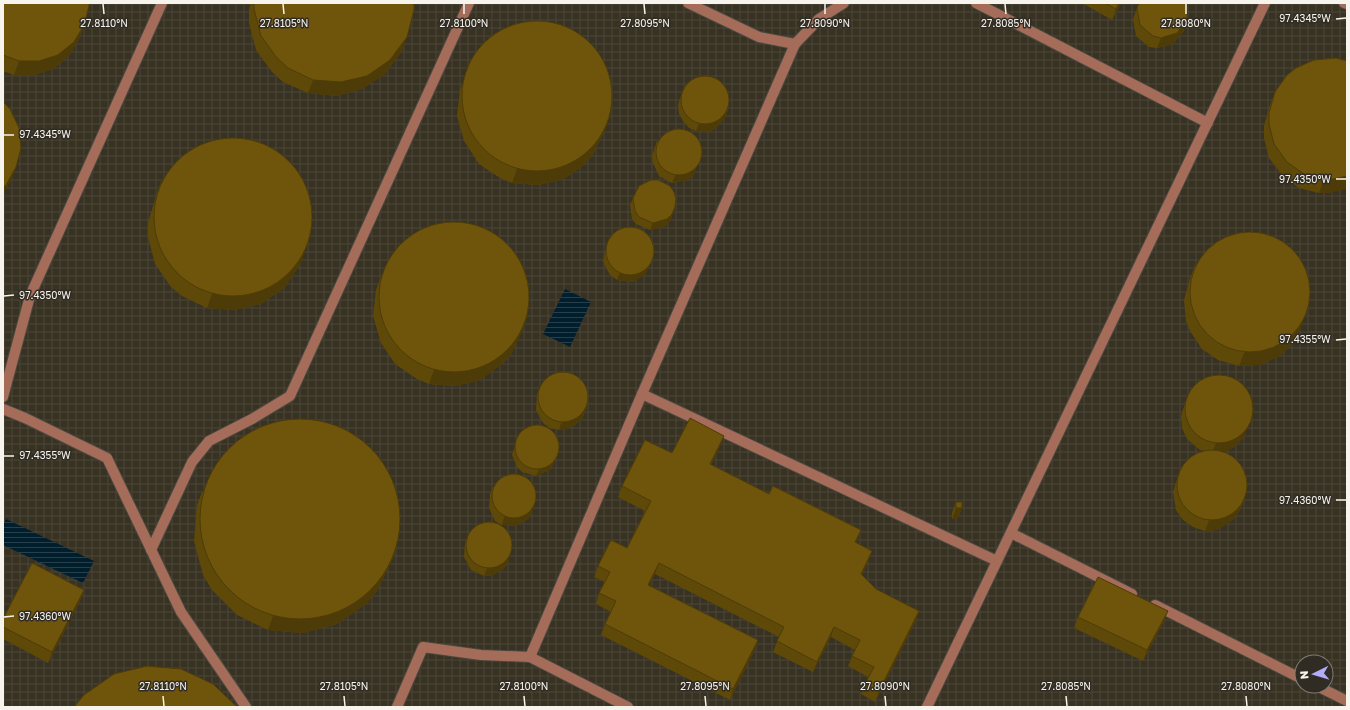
<svg xmlns="http://www.w3.org/2000/svg" width="1350" height="710" font-family="'Golos Text',sans-serif">
<style>
.industrial{fill:url(#industrial-grid);fill-rule:evenodd}
.water{fill:url(#water-rules)}
.lines{fill:none;stroke-linecap:round;stroke-linejoin:round}
.minor-casing{stroke:#4c4840;stroke-width:12}
.minor{stroke:#a56d59;stroke-width:10}
.wall{fill:#5f4909}
.shaded-wall{fill:#4e3c08}
.building{fill:#6f550b;stroke:#4e3c08}
.ticks{fill:none;stroke:#f7f4ee;stroke-width:1.5}
.ticks-label{font-size:10px;text-anchor:middle;fill:#f7f4ee;stroke:#302c24;stroke-width:3;stroke-linejoin:round;paint-order:stroke}
</style>
<defs>
<pattern id="industrial-grid" width="8" height="8" patternUnits="userSpaceOnUse"><rect width="8" height="8" fill="#383223"/><path d="M0 4h8M4 0v8" fill="none" stroke="#4c4638"/></pattern>
<pattern id="water-rules" width="6" height="5" patternUnits="userSpaceOnUse"><rect width="6" height="5" fill="#011e2d"/><path d="M0 2.5h6" fill="none" stroke="#273f4c"/></pattern>
</defs>
<rect width="100%" height="100%" fill="#302c24"/>
<path class="industrial" d="M3,3H1347V707H3ZM1302,662H1326V686H1302Z"/>
<g class="water">
<polygon points="565,289 591,302 570,347 543,334"/>
<polygon points="6,519 94,561 83,583 3,545 3,525"/>
</g>
<g class="lines">
<defs>
<g id="minor">
<polyline points="688,3 759,37 795,44 819,19 844,3"/>
<polyline points="976,3 1208,123"/>
<polyline points="1344,3 1347,4"/>
<polyline points="795,44 642,394 997,561"/>
<polyline points="3,397 30,296 162,3"/>
<polyline points="3,409 25,418 107,458 181,612 246,707"/>
<polyline points="1011,533 1132,594"/>
<polyline points="151,550 192,462 209,441 252,419 290,396 469,3"/>
<polyline points="1155,605 1302,679"/>
<polyline points="1317,686 1347,701"/>
<polyline points="397,707 423,647 481,655 530,657"/>
<polyline points="628,707 530,657 642,394"/>
<polyline points="927,707 1265,3"/>
</g>
</defs>
<use href="#minor" class="minor-casing"/>
<use href="#minor" class="minor"/>
</g>
<g class="wall">
<polygon points="3,3 84,25 79,39 69,56 53,69 34,75 14,75 3,71"/>
<polygon points="251,3 414,3 402,51 385,74 362,89 336,96 308,93 283,82 272,72 256,50 249,23 249,9"/>
<polygon points="1082,3 1121,3 1112,20"/>
<polygon points="1137,8 1184,31 1173,44 1157,48 1149,47 1136,36 1133,19"/>
<polygon points="1287,75 1329,193 1319,193 1299,188 1282,175 1269,158 1264,138 1264,126 1270,105 1275,92"/>
<polygon points="465,77 610,116 605,130 593,154 585,164 564,179 538,185 512,183 500,178 479,164 464,141 457,116 460,90"/>
<polygon points="683,89 728,110 725,118 720,124 713,130 705,132 696,131 689,128 683,121 679,114 678,105"/>
<polygon points="657,141 699,161 693,176 687,180 672,183 659,176 653,163 652,156"/>
<polygon points="161,182 300,265 284,288 261,304 234,310 207,308 182,296 171,287 155,264 148,237 148,223 156,196"/>
<polygon points="633,198 675,207 670,221 664,227 650,230 636,224 632,219 630,205"/>
<polygon points="610,237 654,253 645,275 632,282 617,280 610,275 606,268 603,261 607,244"/>
<polygon points="1195,265 1299,333 1294,342 1280,356 1260,365 1239,366 1218,360 1202,349 1190,331 1186,321 1184,300 1190,279"/>
<polygon points="381,277 527,317 522,331 511,355 502,364 480,380 455,386 429,384 417,379 395,364 381,343 373,316 376,290"/>
<polygon points="540,386 588,404 582,419 575,425 567,429 559,430 550,428 543,423 536,410 537,394"/>
<polygon points="1188,394 1244,437 1234,447 1225,452 1244,499 1240,510 1233,520 1217,530 1205,531 1193,527 1183,520 1176,510 1173,492 1180,470 1204,451 1200,450 1187,439 1182,428 1181,416"/>
<polygon points="519,434 557,456 550,470 536,476 522,472 517,467 512,455"/>
<polygon points="720,446 711,465 769,494 861,530 856,543 868,562 862,575 876,589 919,611 915,622 875,702 861,694 865,684 868,677 848,666 855,650 831,637 813,672 773,652 779,637 655,574 649,585 754,651 730,700 601,635 605,624 611,612 596,604 599,593 605,582 594,577 598,566 627,548 645,511 618,497 622,486 672,453"/>
<polygon points="493,487 532,513 528,519 515,526 502,525 495,521 489,508 490,494"/>
<polygon points="202,492 397,546 392,560 377,591 366,604 337,624 303,633 268,630 237,615 212,590 203,575 194,541 197,505"/>
<polygon points="956,502 962,508 958,518 952,519 952,513"/>
<polygon points="468,536 508,563 504,569 491,576 484,576 471,570 464,557 465,543"/>
<polygon points="84,590 80,601 48,663 3,639 3,619"/>
<polygon points="1168,611 1164,621 1143,661 1074,628 1078,617"/>
</g>
<g class="shaded-wall">
<polygon points="1119,3 1121,3 1112,20 1116,9"/>
<polygon points="1187,20 1184,31 1173,44 1157,48 1161,38"/>
<polygon points="84,25 79,39 69,56 53,69 34,75 14,75 19,61"/>
<polygon points="407,37 402,51 385,74 362,89 336,96 308,93 313,80"/>
<polygon points="728,110 725,118 720,124 713,130 705,132 696,131 699,124"/>
<polygon points="610,116 605,130 593,154 585,164 564,179 538,185 512,183 517,169"/>
<polygon points="702,154 693,176 687,180 672,183 675,176"/>
<polygon points="16,167 11,181 3,194 3,187"/>
<polygon points="1347,176 1347,189 1329,193 1319,193 1324,179"/>
<polygon points="675,207 670,221 664,227 650,230 653,223"/>
<polygon points="305,251 300,265 284,288 261,304 234,310 207,308 212,294"/>
<polygon points="654,253 645,275 632,282 617,280 620,273"/>
<polygon points="527,317 522,331 511,355 502,364 480,380 455,386 429,384 434,370"/>
<polygon points="1304,319 1299,333 1294,342 1280,356 1260,365 1239,366 1244,353"/>
<polygon points="588,404 582,419 575,425 567,429 559,430 561,423"/>
<polygon points="1253,412 1244,437 1234,447 1224,453 1212,453 1216,443"/>
<polygon points="724,436 720,446 706,475 710,464"/>
<polygon points="559,449 550,470 536,476 539,469"/>
<polygon points="1244,499 1240,510 1233,520 1217,530 1205,531 1209,520"/>
<polygon points="535,506 532,513 528,519 515,526 502,525 504,517"/>
<polygon points="956,508 962,508 958,518 952,519"/>
<polygon points="861,530 857,541 851,553 855,542"/>
<polygon points="397,546 392,560 377,591 366,604 337,624 303,633 268,630 273,616"/>
<polygon points="872,551 868,562 857,585 861,574"/>
<polygon points="510,555 508,563 504,569 491,576 484,576 487,568"/>
<polygon points="659,563 655,574 644,595 648,585"/>
<polygon points="84,590 80,601 48,663 52,652"/>
<polygon points="919,611 915,622 875,702 879,691"/>
<polygon points="1168,611 1164,621 1143,661 1147,650"/>
<polygon points="834,627 831,637 813,672 817,662"/>
<polygon points="758,640 754,651 730,700 733,689"/>
</g>
<g class="building">
<polygon points="3,3 89,3 89,6 84,25 74,42 58,55 39,61 19,61 3,55"/>
<polygon points="254,3 414,3 414,10 407,37 390,60 367,76 341,82 313,80 288,68 277,58 261,36 254,9"/>
<polygon points="1105,3 1119,3 1116,9"/>
<polygon points="1139,3 1187,3 1187,20 1177,33 1161,38 1153,36 1140,25 1137,8"/>
<circle cx="537" cy="96" r="75"/>
<polygon points="1336,58 1347,61 1347,176 1334,179 1324,179 1304,174 1287,162 1274,144 1269,124 1269,113 1275,92 1287,75 1296,68 1314,60"/>
<circle cx="705" cy="100" r="24"/>
<polygon points="3,102 10,109 19,128 21,148 16,167 6,185 3,187"/>
<circle cx="679" cy="152" r="23"/>
<circle cx="233" cy="217" r="79"/>
<polygon points="651,180 658,180 670,186 674,192 676,199 675,207 672,214 667,219 653,223 639,217 635,211 633,198 639,186"/>
<circle cx="454" cy="297" r="75"/>
<circle cx="630" cy="251" r="24"/>
<circle cx="1250" cy="292" r="60"/>
<circle cx="563" cy="397" r="25"/>
<circle cx="1219" cy="409" r="34"/>
<polygon points="690,418 724,436 710,464 769,494 773,486 861,530 855,542 872,551 861,574 876,589 919,611 879,691 865,684 874,667 852,656 860,640 834,627 817,662 777,641 784,627 659,563 648,585 758,640 733,689 605,624 616,601 599,593 610,572 598,566 611,540 627,548 651,501 622,486 645,440 672,453"/>
<circle cx="300" cy="519" r="100"/>
<circle cx="537" cy="447" r="22"/>
<circle cx="1212" cy="485" r="35"/>
<circle cx="514" cy="496" r="22"/>
<rect x="956" y="502" width="6" height="6"/>
<circle cx="489" cy="545" r="23"/>
<polygon points="32,563 84,590 52,652 3,627 3,619"/>
<polygon points="1098,577 1168,611 1147,650 1078,617"/>
<polygon points="147,666 181,669 213,684 237,707 74,707 84,695 114,674"/>
</g>
<path class="ticks" d="M103,4L104,14M283,4L284,14M464,4V14M644,4L645,14M825,4V14M1005,4L1006,14M1186,4V14M1336,19L1346,18M4,135H14M1336,179H1346M4,296L14,295M1336,340L1346,339M4,456H14M1336,500H1346M4,617L14,616M163,696L164,706M344,696L345,706M524,696L525,706M705,696L706,706M885,696L886,706M1066,696L1067,706M1246,696L1247,706"/>
<g class="ticks-label">
<text x="1305" y="22">97.4345°W</text>
<text x="104" y="27">27.8110°N</text>
<text x="284" y="27">27.8105°N</text>
<text x="464" y="27">27.8100°N</text>
<text x="645" y="27">27.8095°N</text>
<text x="825" y="27">27.8090°N</text>
<text x="1006" y="27">27.8085°N</text>
<text x="1186" y="27">27.8080°N</text>
<text x="45" y="138">97.4345°W</text>
<text x="1305" y="183">97.4350°W</text>
<text x="45" y="299">97.4350°W</text>
<text x="1305" y="343">97.4355°W</text>
<text x="45" y="459">97.4355°W</text>
<text x="1305" y="504">97.4360°W</text>
<text x="45" y="620">97.4360°W</text>
<text x="163" y="690">27.8110°N</text>
<text x="344" y="690">27.8105°N</text>
<text x="524" y="690">27.8100°N</text>
<text x="705" y="690">27.8095°N</text>
<text x="885" y="690">27.8090°N</text>
<text x="1066" y="690">27.8085°N</text>
<text x="1246" y="690">27.8080°N</text>
</g>
<rect width="1350" height="710" fill="none" stroke="#f7f4ee" stroke-width="8"/>
<g transform="translate(1314 674) rotate(265)"><circle r="19" fill="#302c24" stroke="#807c75"/>
<path d="M0-3L7 15L0 10L-7 15Z" fill="#b3adf9"/>
<text y="-6" font-size="11" font-weight="bold" text-anchor="middle" fill="#f7f4ee">N</text>
</g>
</svg>
